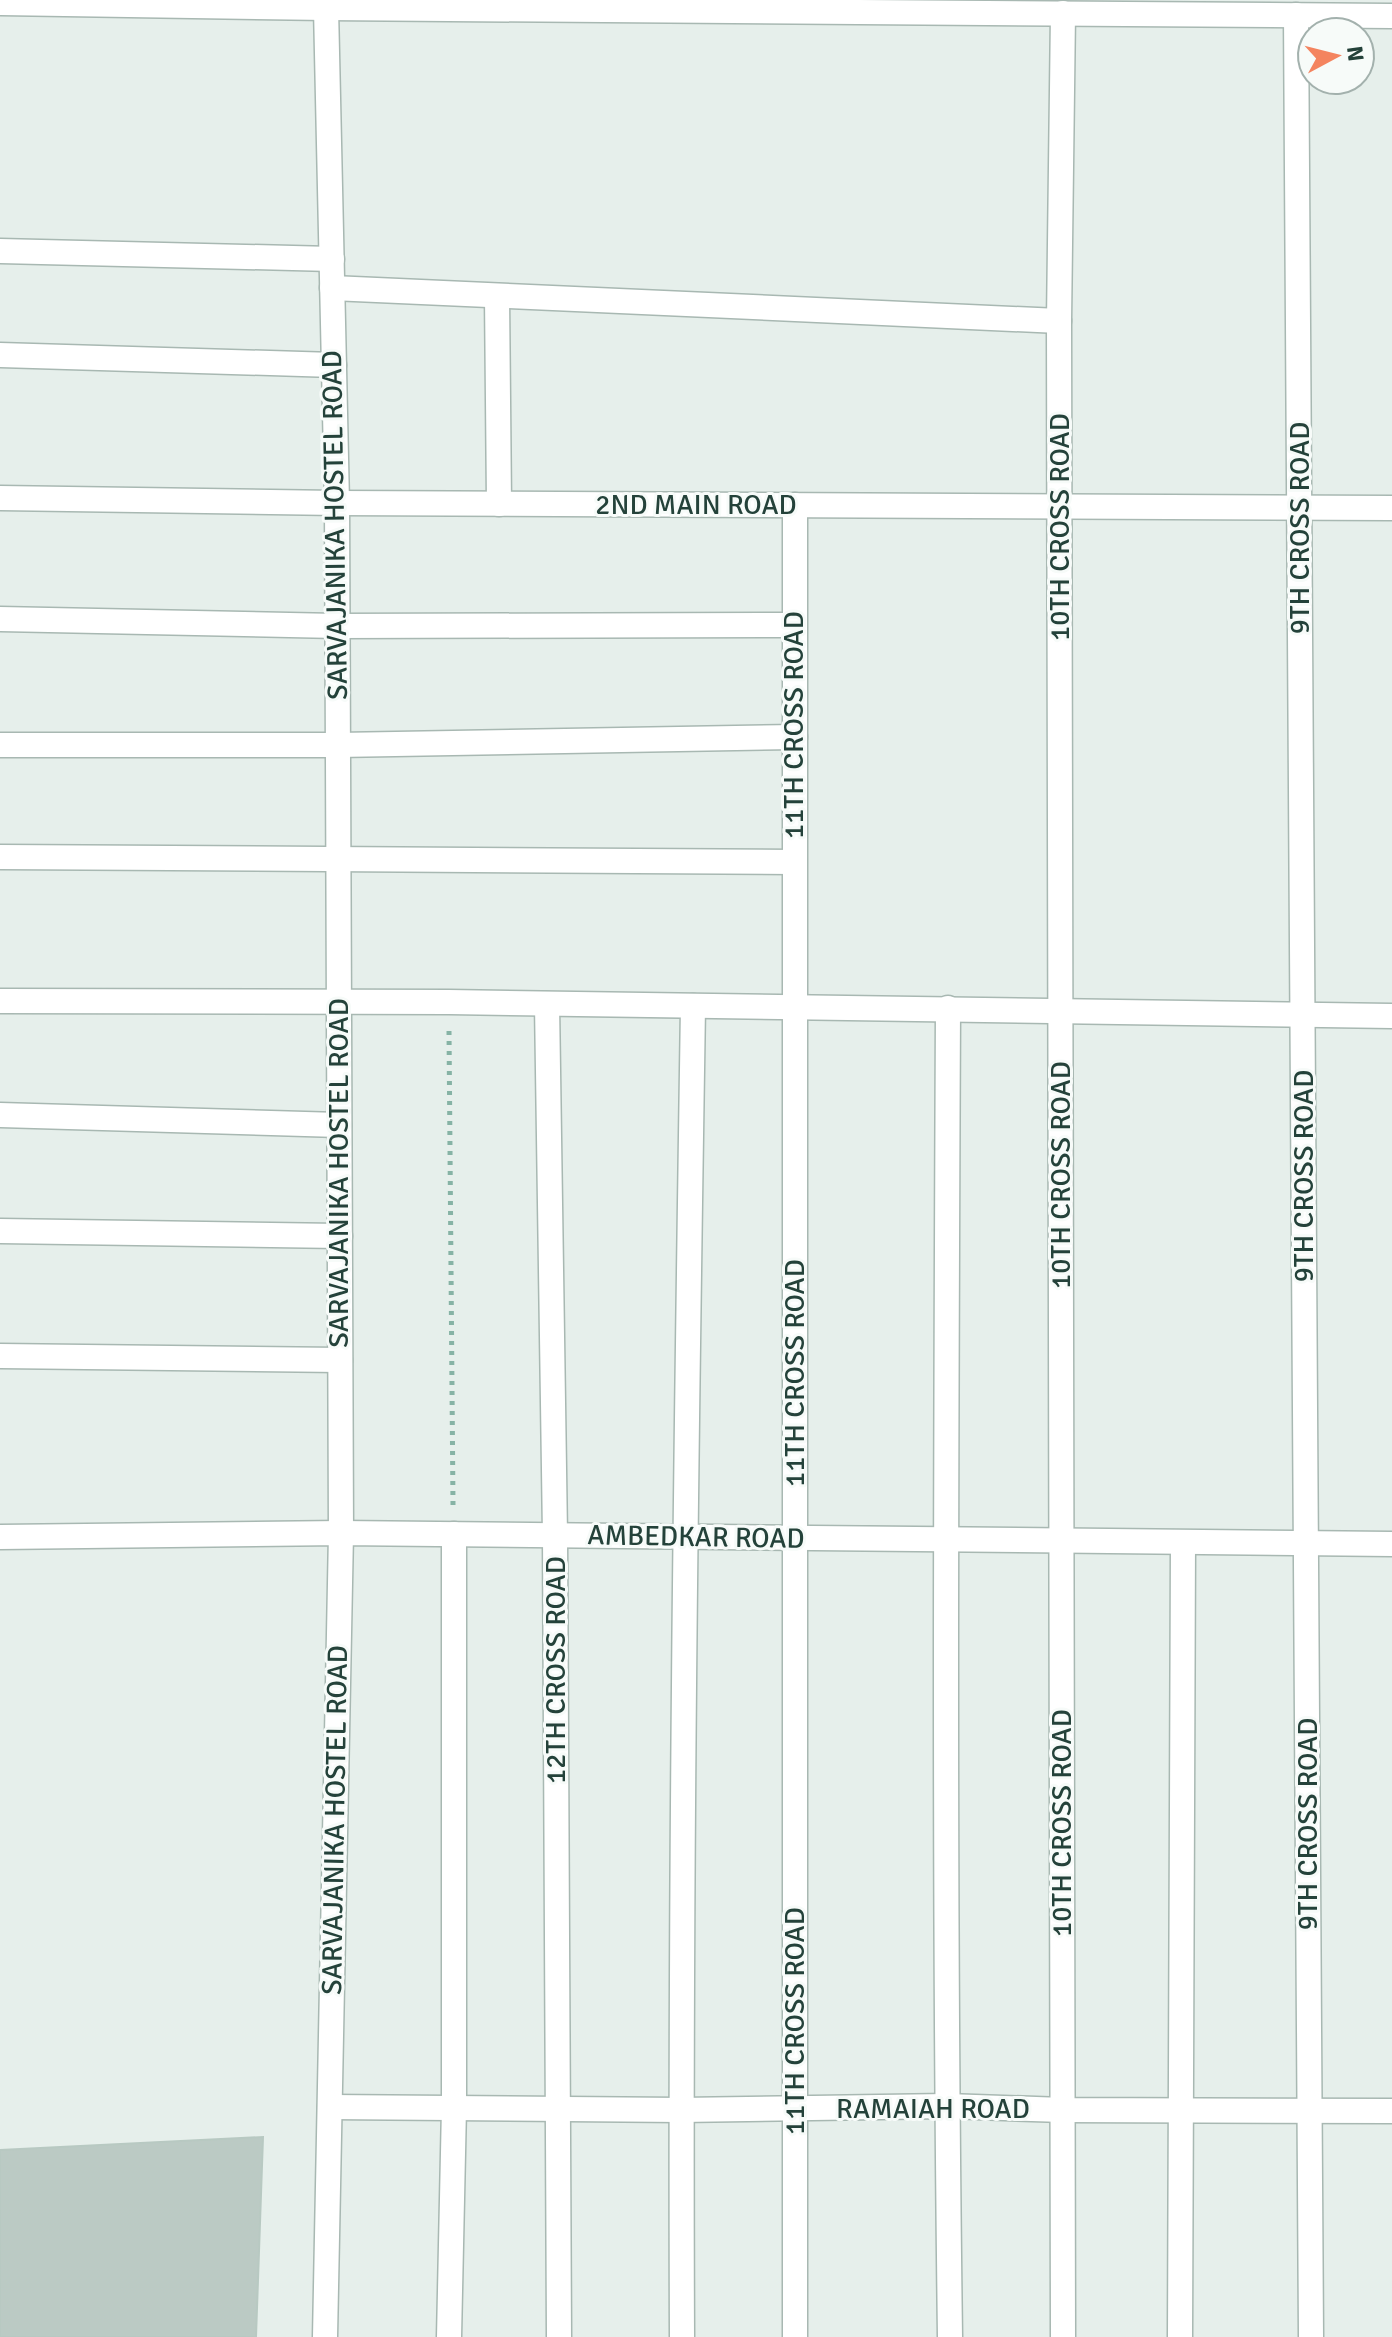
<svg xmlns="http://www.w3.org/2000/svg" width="1392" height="2337" font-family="Signika,sans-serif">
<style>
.building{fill:#bbcac4;stroke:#b8c9c2;stroke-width:2}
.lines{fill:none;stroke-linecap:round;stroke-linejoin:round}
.minor-casing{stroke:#a8b8b2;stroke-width:27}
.path{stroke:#86b3a5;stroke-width:5;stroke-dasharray:4 6;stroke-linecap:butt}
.minor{stroke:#fff;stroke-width:24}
.labels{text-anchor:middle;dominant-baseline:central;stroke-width:6;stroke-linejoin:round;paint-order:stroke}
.street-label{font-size:28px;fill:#24423a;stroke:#f7fbf9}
</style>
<rect width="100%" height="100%" fill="#e6efeb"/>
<polygon class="building" points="263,2137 256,2337 0,2337 0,2150"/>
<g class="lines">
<defs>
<g id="minor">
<polyline points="0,3 326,8 1392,16"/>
<polyline points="1063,13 1059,321 1063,2337"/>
<polyline points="1296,15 1311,2337"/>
<polyline points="0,251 332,259"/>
<polyline points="332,288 1059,321"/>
<polyline points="497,297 499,504"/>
<polyline points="0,355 334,365"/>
<polyline points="0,498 337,503 1392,508"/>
<polyline points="795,505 795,2337"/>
<polyline points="0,619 337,626 794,625"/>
<polyline points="0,745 338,745 795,737"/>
<polyline points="0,857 794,862"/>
<polyline points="0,1001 449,1002 1392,1016"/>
<polyline points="547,1004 555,1535 559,2337"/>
<path d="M948,1008C946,1451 944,1894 950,2337"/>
<polyline points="0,1115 339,1125"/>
<polyline points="0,1231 340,1236"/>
<polyline points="0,1356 340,1360"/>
<polyline points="0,1537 341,1533 1392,1544"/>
<polyline points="330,2107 681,2110 947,2106 1063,2110 1392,2111"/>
<polyline points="325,2337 341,1533 337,503 326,8"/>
<polyline points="449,2337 454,2107 454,1534"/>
<path d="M682,2337C680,1893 686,1450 693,1006"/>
<polyline points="1180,2337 1183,1543"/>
</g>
</defs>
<use href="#minor" class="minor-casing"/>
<polyline class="path" points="449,1031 453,1505"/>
<use href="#minor" class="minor"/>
</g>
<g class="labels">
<g class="street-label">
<text x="696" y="505">2ND MAIN ROAD</text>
<text transform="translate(335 525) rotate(-91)">SARVAJANIKA HOSTEL ROAD</text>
<text transform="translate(1060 527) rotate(-90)">10TH CROSS ROAD</text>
<text transform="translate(1300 528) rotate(-90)">9TH CROSS ROAD</text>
<text transform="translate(794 725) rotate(-90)">11TH CROSS ROAD</text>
<text transform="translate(339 1173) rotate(-90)">SARVAJANIKA HOSTEL ROAD</text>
<text transform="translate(1061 1175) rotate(-90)">10TH CROSS ROAD</text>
<text transform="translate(1304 1176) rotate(-90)">9TH CROSS ROAD</text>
<text transform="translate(795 1373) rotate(-90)">11TH CROSS ROAD</text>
<text transform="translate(696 1537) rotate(1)">AMBEDKAR ROAD</text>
<text transform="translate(556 1670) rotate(-90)">12TH CROSS ROAD</text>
<text transform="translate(335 1820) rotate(-89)">SARVAJANIKA HOSTEL ROAD</text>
<text transform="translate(1062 1823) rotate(-90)">10TH CROSS ROAD</text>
<text transform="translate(1308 1824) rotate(-90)">9TH CROSS ROAD</text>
<text transform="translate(795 2021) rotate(-90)">11TH CROSS ROAD</text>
<text x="933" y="2109">RAMAIAH ROAD</text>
</g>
</g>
<g transform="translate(1336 56) rotate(83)"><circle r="38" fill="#f7fbf9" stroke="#a3b1ad" stroke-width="2"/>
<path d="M0-6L14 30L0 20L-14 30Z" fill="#f4845f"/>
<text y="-12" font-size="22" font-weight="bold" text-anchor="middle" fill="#24423a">N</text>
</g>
</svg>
